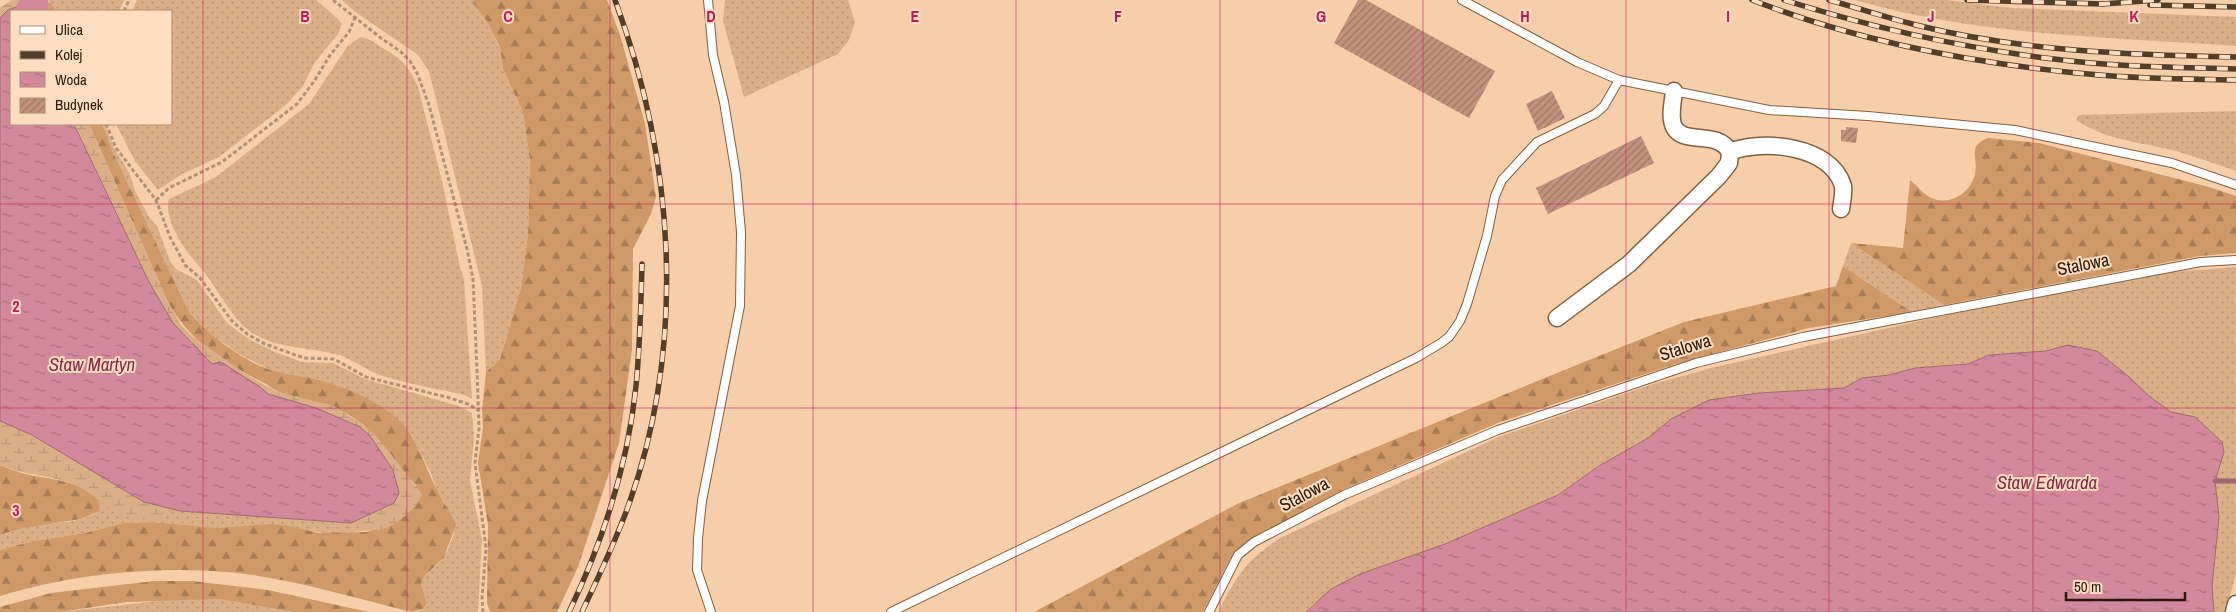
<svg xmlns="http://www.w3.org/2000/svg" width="2236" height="612" font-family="'Archivo Narrow',sans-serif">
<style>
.grass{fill:url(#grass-dots)}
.forest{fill:url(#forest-firs)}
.wetland{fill:url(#wetland-marsh)}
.water{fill:url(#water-ripples);stroke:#a06870}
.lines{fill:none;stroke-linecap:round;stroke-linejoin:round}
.stream{stroke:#a06870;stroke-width:5}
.river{stroke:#d3899b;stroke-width:29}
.building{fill:url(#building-hatch)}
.service-casing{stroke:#83613f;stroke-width:10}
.minor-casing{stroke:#83613f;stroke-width:19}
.path{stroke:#b09175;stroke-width:3;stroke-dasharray:4 2.5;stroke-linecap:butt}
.service{stroke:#fff;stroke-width:8}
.minor{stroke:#fff;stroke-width:16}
.rail-casing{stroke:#513e2b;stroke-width:5.5}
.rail{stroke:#fdddc0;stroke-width:4;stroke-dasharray:11;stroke-linecap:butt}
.grid{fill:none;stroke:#c2185b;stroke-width:1;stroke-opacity:0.55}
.labels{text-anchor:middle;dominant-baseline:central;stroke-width:4;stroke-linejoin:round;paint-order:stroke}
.street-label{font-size:18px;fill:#281a0c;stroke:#fdddc0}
.water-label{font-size:19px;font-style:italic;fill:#832b48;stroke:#fdddc0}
.grid-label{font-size:16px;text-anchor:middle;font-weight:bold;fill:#c2185b;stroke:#fdddc0;stroke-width:4;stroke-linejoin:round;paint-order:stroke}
</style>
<defs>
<pattern id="grass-dots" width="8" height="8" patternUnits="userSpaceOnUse" patternTransform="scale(1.25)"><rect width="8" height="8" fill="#daaf88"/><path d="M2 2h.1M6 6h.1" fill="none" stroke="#bb9674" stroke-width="1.8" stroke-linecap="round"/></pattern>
<pattern id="forest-firs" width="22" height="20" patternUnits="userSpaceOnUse" patternTransform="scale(1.25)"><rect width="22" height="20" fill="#cf9a67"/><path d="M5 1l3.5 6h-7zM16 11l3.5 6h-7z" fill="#a87d53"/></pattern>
<pattern id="wetland-marsh" width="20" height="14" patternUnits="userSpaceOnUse" patternTransform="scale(1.25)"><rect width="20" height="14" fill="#daaf88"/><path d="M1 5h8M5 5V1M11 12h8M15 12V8" fill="none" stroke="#bb9674"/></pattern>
<pattern id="water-ripples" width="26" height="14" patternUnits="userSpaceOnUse" patternTransform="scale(1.25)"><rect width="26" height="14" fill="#d3899b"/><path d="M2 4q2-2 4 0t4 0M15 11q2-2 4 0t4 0" fill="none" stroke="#ab6f7d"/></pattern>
<pattern id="building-hatch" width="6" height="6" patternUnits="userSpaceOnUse" patternTransform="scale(1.25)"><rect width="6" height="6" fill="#c3927e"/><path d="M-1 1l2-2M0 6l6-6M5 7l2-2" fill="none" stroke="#9e7666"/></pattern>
</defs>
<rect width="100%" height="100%" fill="#f6ceaa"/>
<g class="grass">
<polygon points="48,0 124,0 119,11 56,11"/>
<polygon points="137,0 316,0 338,19 342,24 338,34 315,62 303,86 286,105 219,157 182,174 158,190 135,161 116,124 171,124 171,11 132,11"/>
<polygon points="342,0 474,0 473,3 486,20 500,48 503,69 523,112 530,161 528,234 521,288 500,359 486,372 482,286 429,71 418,55 354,11"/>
<polygon points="725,0 848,0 855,22 849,40 838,54 744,97 723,21"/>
<path d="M1855,0H1947L2011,8L2236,17V46C2109,37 1978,36 1855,0Z"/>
<path d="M360,37C369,38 373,42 381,47C401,58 409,66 418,87L442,181L460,267L464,279L472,399L465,395C438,389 407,384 380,375C366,370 354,360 339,355C311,347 275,349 251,332C229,316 217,286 199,266C186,252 163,220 169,199L216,177L309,104L347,47Z"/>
<path d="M2236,111V171C2216,164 2197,157 2176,151C2144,143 2105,140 2076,120L2079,115Z"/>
<polygon points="102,124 104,124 114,148 130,174 135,191 149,217 157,226 170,261 176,269 197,280 227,323 247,338 275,352 302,362 333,363 365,379 459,406 472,413 474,436 470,481 482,539 478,612 417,612 423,609 427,603 421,583 424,577 438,564 447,552 454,534 447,507 436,489 431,473 411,435 318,380 272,371 239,354 208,332 188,310 112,150"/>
<polygon points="1851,243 1944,305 1912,312 1843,266"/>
<path d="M2236,267V573L2226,612H2214L2212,586L2219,517L2215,481L2224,452L2222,442L2195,417L2171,412L2149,396L2109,360L2068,345L2046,351L1989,355L1968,364L1915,368L1889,375L1862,378L1844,388L1759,393L1671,419L1648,438L1599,466L1558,495L1445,544L1360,574L1313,604L1306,612H1218C1236,577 1246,560 1280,538L1501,436L1653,384L1715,367L1955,313L2173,272Z"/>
<path d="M99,500L114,511L133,517L163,512L160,506L180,511L351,523L374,530L330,534L301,529L219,528L153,522L124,523L85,533L33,541L0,550V535C8,534 15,530 23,528C48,521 77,526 99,511Z"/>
<polygon points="175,599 219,599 293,612 60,612"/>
</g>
<g class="forest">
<polygon points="474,0 607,0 620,35 645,124 656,197 651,214 633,249 632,350 619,443 578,567 557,612 490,612 487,603 488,525 478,463 483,427 482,410 486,372 500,359 521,288 528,234 530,161 523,112 503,69 500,47 486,20 473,3"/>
<polygon points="47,2 51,3 56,11 41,11 43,4"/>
<path d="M89,124H102L112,150L188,310C203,331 248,365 274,371C288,375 304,376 319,380C346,388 383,402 403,424C416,439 427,470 436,488C442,501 451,512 456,525L444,557L424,577L421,583L427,603L423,609L412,612C355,598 296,580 238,573C160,565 75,573 0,596V550L33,541L85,533L124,523L153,522L219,528L272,524L294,527L319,533L366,532L395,523L415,506L416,485C393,462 379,433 351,416C327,401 299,402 275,390C271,388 267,384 262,382C223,362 190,342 168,302Z"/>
<path d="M1988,138L2039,143L2209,187L2236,196V253L2200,256L1944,305L1851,243L1903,248L1910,180C1918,186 1924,196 1934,199C1952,205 1971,192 1975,174C1979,159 1966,146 1988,138Z"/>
<polygon points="1843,266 1912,312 1809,328 1676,364 1500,422 1338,492 1252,539 1230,559 1203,612 1034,612 1237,504 1584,362 1684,322 1836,286"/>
<path d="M0,465C10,469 19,473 30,475C54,480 81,481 99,500L100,511L81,519L23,528L0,535Z"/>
<polygon points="154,581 192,581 268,590 369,612 293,612 219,599 127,602 60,612 0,612 0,607 51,593"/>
</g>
<g class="wetland">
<path d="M12,0H30L27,7C15,6 9,10 0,18V8Z"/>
<path d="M75,124H89L168,302L181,325L192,336L243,372L275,391L334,406L363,424L379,439L422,494C416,509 391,532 373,530C366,530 358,525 351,523L394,503L360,427L316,408L268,394L260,387L212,364L200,353L193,343L173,323L149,282Z"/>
<path d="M0,421L32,435L144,502L160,506L163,512L160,519C144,520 122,519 108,508C95,498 87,489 70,483C47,475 25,475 0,465Z"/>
</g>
<g class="water">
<polygon points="19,6 27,7 31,11 11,11 11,124 74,124 149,282 173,323 212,364 221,362 260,387 268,394 316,408 360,427 370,436 393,470 399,493 394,503 351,523 180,511 144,502 32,435 0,421 0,18 8,10"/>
<polygon points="2068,345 2097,351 2129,377 2149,396 2171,412 2195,417 2222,442 2224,452 2215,481 2219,517 2212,586 2214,612 1306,612 1331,589 1360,574 1445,544 1558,495 1599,466 1648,438 1671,419 1709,400 1759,393 1844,388 1862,378 1889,375 1915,368 1968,364 1989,355 2046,351"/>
</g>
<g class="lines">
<polyline class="stream" points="2215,481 2236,481"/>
<polyline class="river" points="30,11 34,5"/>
</g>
<g class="building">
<polygon points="1358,0 1366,0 1495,71 1469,118 1334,43"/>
<polygon points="1552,91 1565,118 1538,131 1526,104"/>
<polygon points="1846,127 1858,128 1856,143 1841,141 1841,130 1846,130"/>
<polygon points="1641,136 1654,163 1548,214 1536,188"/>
</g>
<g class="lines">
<defs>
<g id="service">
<polyline points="708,0 713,55 724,102 736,175 741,232 740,306 702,501 698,538 697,570 711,612"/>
<polyline points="1462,0 1577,62 1619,80 1769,110 1868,116 2015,130 2172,163 2236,185"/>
<polyline points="891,612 1416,358 1441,343 1449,337 1460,321 1467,304 1487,236 1495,196 1502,180 1537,142 1595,114 1604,106 1619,80"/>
<polyline points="1209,612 1238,555 1254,542 1344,495 1498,430 1696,363 1803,337 2201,262 2236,260"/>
</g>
<g id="minor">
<path d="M1730,152C1762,139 1831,145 1843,186C1844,193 1842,202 1841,209"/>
<path d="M1557,318L1629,264L1719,176L1729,163L1730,152C1717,129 1684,146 1674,127C1669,117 1673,102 1674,91"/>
<polyline points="2234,612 2236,604"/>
</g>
</defs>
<use href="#service" class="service-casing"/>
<use href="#minor" class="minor-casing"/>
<g class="path">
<polyline points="333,0 381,38 400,51 410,61 417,73 429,105 467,249 473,279 477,370 479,428 475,463 486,548 482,598 483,612"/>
<polyline points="124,11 129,0"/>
<polyline points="106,124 116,148 156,200 170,237 185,265 200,278 232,321 247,334 265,344 304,358 334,359 366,377 450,398 468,404 478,410"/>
<polyline points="156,200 169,188 222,162 297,104 315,80 330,55 349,32 355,18"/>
</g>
<use href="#service" class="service"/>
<use href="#minor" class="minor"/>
<defs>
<g id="rail">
<path d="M1752,0C1862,43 1982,65 2099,75C2145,79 2191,79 2236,80"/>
<path d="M1784,0C1873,28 1962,48 2054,59C2115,67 2175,67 2236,69"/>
<path d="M1829,0C1858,8 1887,18 1916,25C2020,51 2129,55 2236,57"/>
<polyline points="1967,0 2103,4 2158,0"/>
<polyline points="2150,5 2236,7"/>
<path d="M569,612C603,541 628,464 636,386C640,346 641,305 642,264"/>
<path d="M582,612C599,575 617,539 630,501C687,339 674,159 615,0"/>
</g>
</defs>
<use href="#rail" class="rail-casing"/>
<use href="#rail" class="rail"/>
</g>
<path class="grid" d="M203,0V612M407,0V612M610,0V612M813,0V612M1016,0V612M1220,0V612M1423,0V612M1626,0V612M1829,0V612M2033,0V612M0,204H2236M0,408H2236"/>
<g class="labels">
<g class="street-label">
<text transform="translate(2083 264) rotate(-11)">Stalowa</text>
<text transform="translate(1685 347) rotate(-17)">Stalowa</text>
<text transform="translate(1304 494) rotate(-28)">Stalowa</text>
</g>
<g class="water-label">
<text x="92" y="364">Staw Martyn</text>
<text x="2047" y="482">Staw Edwarda</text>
</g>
</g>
<g class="grid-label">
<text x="305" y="22">B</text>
<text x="508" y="22">C</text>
<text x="711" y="22">D</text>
<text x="915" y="22">E</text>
<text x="1118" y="22">F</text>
<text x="1321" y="22">G</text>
<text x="1525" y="22">H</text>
<text x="1728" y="22">I</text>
<text x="1931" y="22">J</text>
<text x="2134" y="22">K</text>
<text x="16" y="312">2</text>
<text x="16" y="516">3</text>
</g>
<rect x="10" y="10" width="162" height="115" fill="#fdddc0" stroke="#a88f78"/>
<rect x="20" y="26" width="25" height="8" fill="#ffffff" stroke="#a88f78"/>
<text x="55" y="35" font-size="15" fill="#281a0c">Ulica</text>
<rect x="20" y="51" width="25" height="8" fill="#513e2b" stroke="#a88f78"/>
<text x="55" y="60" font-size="15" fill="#281a0c">Kolej</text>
<rect x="20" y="72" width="25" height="15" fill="url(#water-ripples)" stroke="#a88f78"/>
<text x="55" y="85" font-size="15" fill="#281a0c">Woda</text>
<rect x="20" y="98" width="25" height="15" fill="url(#building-hatch)" stroke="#a88f78"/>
<text x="55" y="110" font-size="15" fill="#281a0c">Budynek</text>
<path d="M2066 592v8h119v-8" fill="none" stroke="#281a0c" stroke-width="2.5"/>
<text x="2074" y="592" font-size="15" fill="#281a0c" stroke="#fdddc0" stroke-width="4" paint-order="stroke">50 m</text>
</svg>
